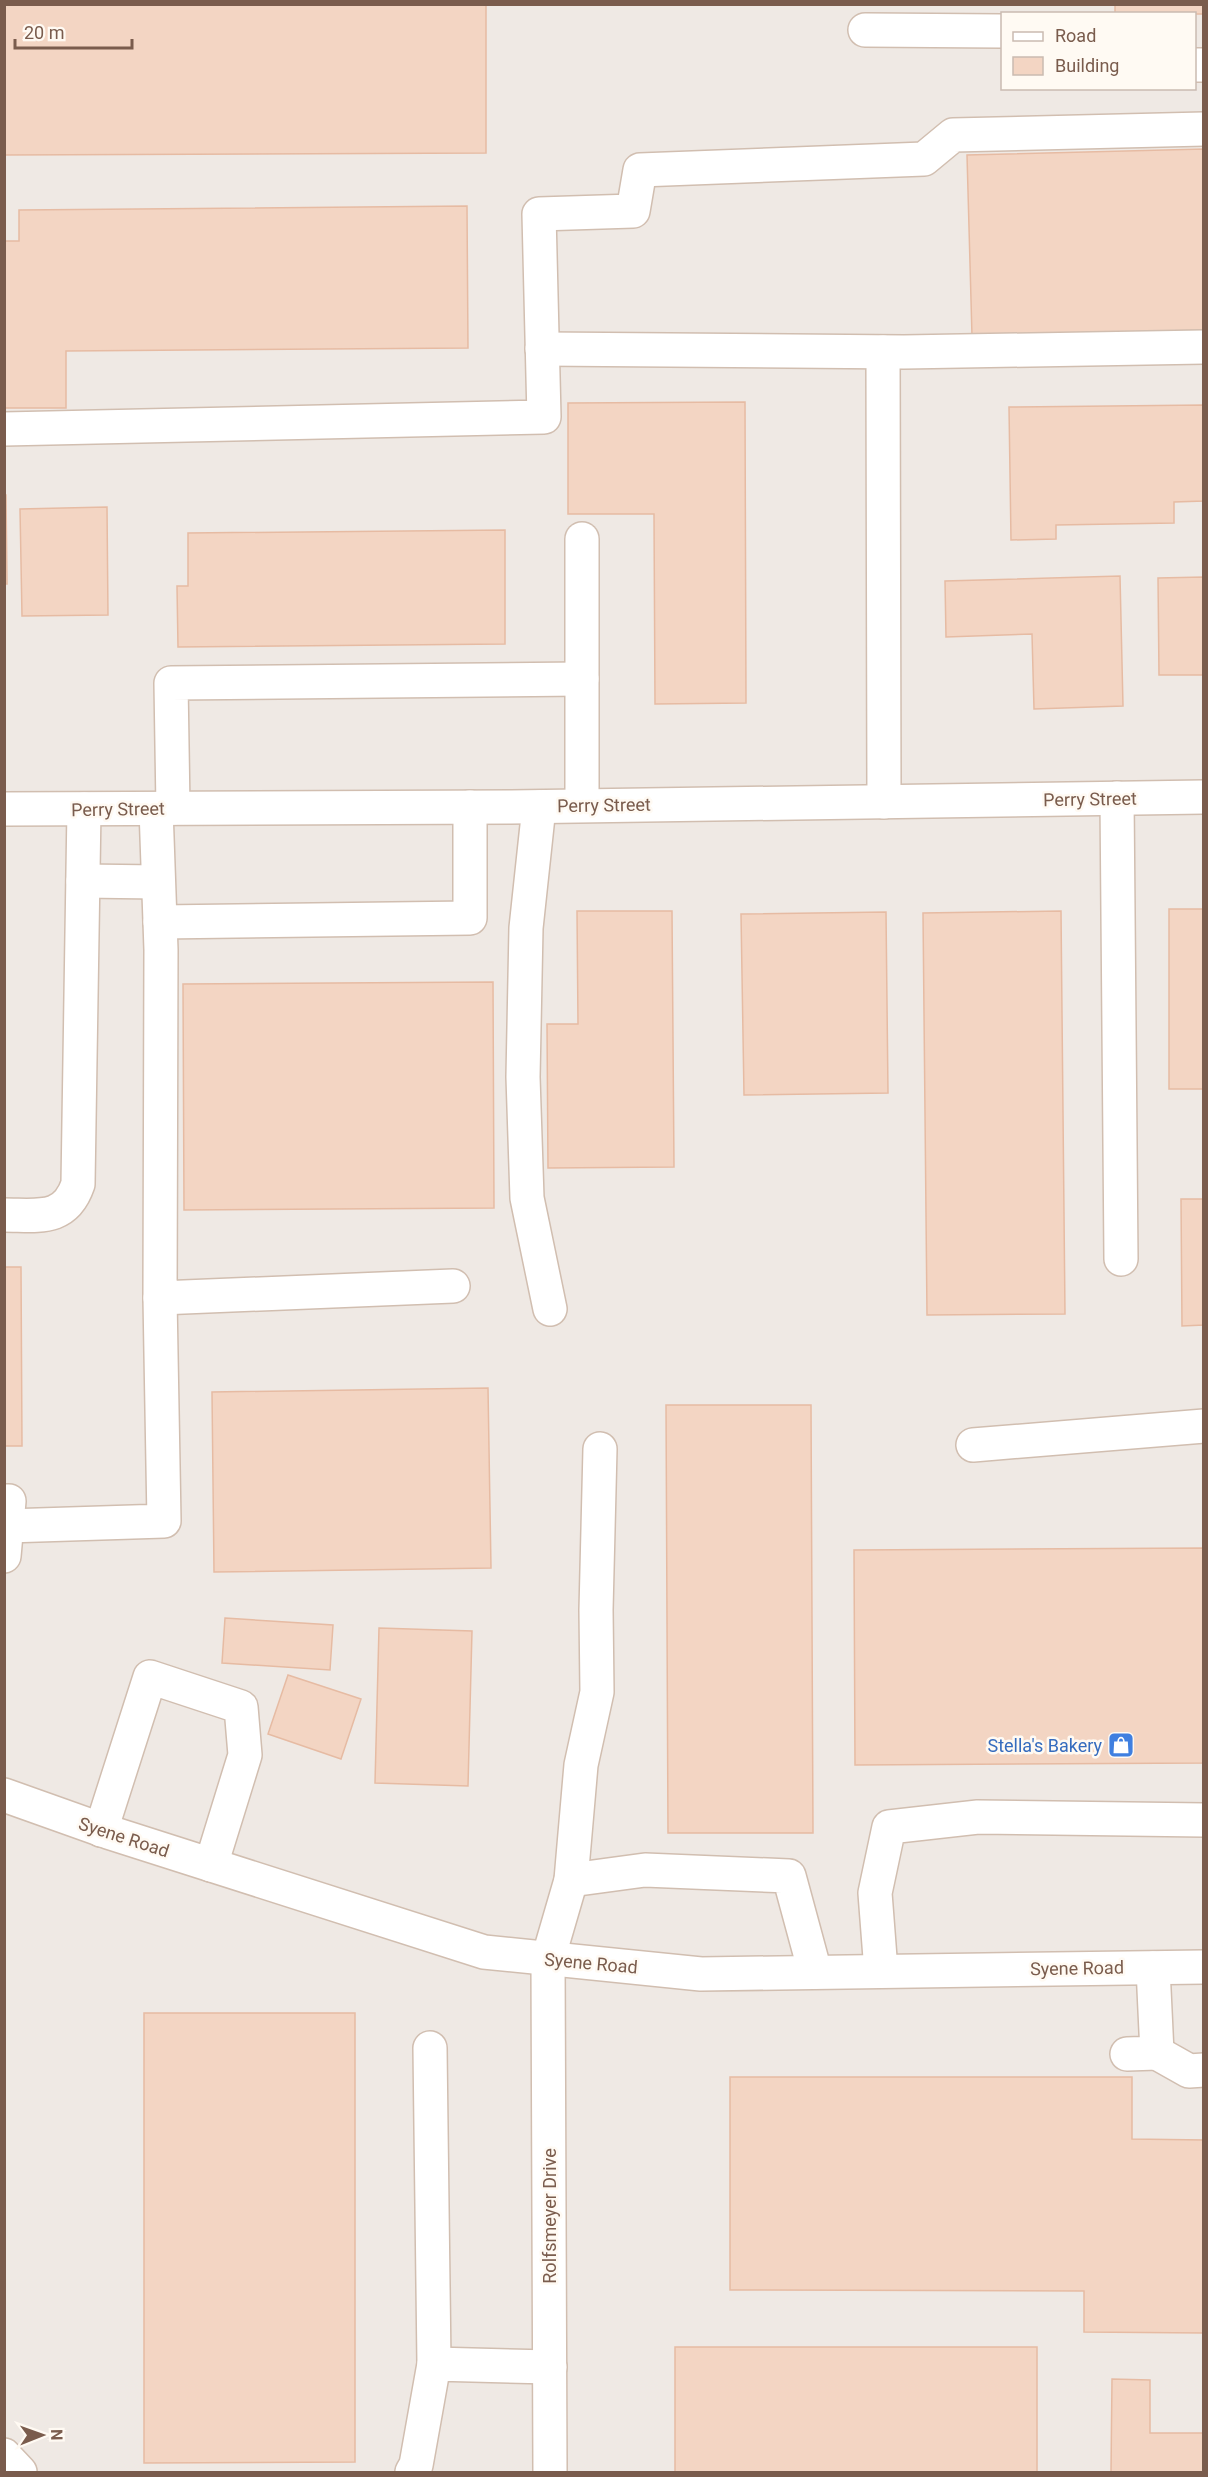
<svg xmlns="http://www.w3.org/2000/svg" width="1208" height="2477" font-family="Roboto,sans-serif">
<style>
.industrial{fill:#efe9e4;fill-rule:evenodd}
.building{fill:#f3d5c3;stroke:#e6bba3;stroke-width:1.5}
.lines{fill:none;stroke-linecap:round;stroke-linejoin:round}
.minor-casing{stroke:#d1beb0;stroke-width:36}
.minor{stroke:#fff;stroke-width:33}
.labels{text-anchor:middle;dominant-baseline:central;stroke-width:5;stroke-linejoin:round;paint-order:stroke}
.street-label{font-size:18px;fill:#7a5c4d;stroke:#fffaf3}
.shop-label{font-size:18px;fill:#366cbe;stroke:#fffaf3;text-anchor:end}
</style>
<rect width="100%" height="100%" fill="#fdf6ec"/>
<path class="industrial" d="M5,5H1203V2472H5ZM1002,14H1194V88H1002Z"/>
<g class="building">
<polygon points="4,4 486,4 486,153 4,155"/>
<rect x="1115" y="4" width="89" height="10"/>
<polygon points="1204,149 1204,330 972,336 967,155"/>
<polygon points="467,206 468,348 66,351 66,408 4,408 4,241 19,241 19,210"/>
<polygon points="745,402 746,703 655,704 654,514 568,514 568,403"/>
<polygon points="1204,405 1204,501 1174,502 1174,523 1056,525 1056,539 1011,540 1009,407"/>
<polygon points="4,495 6,495 7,584 4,584"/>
<polygon points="107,507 108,615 22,616 20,509"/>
<polygon points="505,530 505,644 178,647 177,586 188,586 188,533"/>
<polygon points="1120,576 1123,706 1034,709 1032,634 946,637 945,581"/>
<polygon points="1204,577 1204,675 1159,675 1158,578"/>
<rect x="1169" y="909" width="35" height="180"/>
<polygon points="577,911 672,911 674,1167 548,1168 547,1024 578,1024"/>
<polygon points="1061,911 1065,1314 927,1315 923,913"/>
<polygon points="886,912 888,1093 744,1095 741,914"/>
<polygon points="493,982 494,1208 184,1210 183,984"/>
<polygon points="1181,1199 1204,1199 1204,1325 1182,1326"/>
<polygon points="4,1267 21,1267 22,1446 4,1446"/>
<polygon points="488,1388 491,1568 214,1572 212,1392"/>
<polygon points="666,1405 811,1405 813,1833 668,1833"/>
<polygon points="1204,1548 1204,1763 855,1765 854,1550"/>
<polygon points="225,1618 333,1625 330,1670 222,1663"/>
<polygon points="379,1628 472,1631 468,1786 375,1783"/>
<polygon points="288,1675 361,1699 341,1759 268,1734"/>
<polygon points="144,2013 355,2013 355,2462 144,2463"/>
<polygon points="730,2077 1132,2077 1132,2139 1204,2140 1204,2333 1084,2332 1084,2291 730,2290"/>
<rect x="675" y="2347" width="362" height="125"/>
<polygon points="1112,2379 1150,2380 1150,2433 1204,2433 1204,2472 1111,2472"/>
</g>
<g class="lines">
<defs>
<g id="minor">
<polyline points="865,30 1002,31"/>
<polyline points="1194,65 1204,65"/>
<polyline points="542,349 904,352 1204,347"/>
<polyline points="883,352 884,802"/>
<polyline points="4,429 544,417 539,214 633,211 640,170 924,159 953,135 1204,129"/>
<polyline points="582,539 582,805"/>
<polyline points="1117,798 1121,1259"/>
<polyline points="539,807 526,928 523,1077 527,1198 550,1309"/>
<polyline points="173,808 171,683 582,679"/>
<polyline points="4,809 511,807 1204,797"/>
<polyline points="156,809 161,950 160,1298 453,1286"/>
<polyline points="83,881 158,882"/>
<polyline points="160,922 470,918 470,807"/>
<path d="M4,1215C38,1215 65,1222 78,1184L84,809"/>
<polyline points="973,1445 1204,1426"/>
<polyline points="4,1501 9,1501 4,1556"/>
<polyline points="7,1526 164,1521 160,1298"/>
<polyline points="4,1795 108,1832 484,1952 701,1974 1204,1967"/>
<polyline points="101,1830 150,1677 241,1707 245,1755 211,1865"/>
<polyline points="571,1880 645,1870 789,1876 815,1972"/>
<polyline points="881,1971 875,1893 889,1827 978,1817 1204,1820"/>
<polyline points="430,2048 434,2364"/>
<polyline points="1157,2053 1189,2071 1204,2070"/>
<polyline points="1127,2054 1157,2053 1153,1968"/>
<polyline points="4,2455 20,2472"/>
<polyline points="412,2472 416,2465 434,2364 550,2367"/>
<polyline points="550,2472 548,1959 571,1880 581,1765 597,1692 596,1610 600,1449"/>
</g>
</defs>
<use href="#minor" class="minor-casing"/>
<use href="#minor" class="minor"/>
</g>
<defs>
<symbol id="shop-square" viewBox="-11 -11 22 22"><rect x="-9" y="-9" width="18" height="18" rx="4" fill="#3f7fe0" stroke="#fffaf3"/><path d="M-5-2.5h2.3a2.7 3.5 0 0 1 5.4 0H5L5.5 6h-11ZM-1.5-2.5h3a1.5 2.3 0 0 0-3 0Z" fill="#fff"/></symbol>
</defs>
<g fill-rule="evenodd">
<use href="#shop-square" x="1106" y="1730" width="30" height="30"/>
</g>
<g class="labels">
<g class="street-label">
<text transform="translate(1090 799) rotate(-1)">Perry Street</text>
<text transform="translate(604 805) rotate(-1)">Perry Street</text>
<text transform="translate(118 809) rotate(-1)">Perry Street</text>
<text transform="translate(124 1837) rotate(18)">Syene Road</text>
<text transform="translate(591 1963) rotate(5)">Syene Road</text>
<text transform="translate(1077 1968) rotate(-1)">Syene Road</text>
<text transform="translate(549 2216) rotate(-90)">Rolfsmeyer Drive</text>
</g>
<g class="shop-label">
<text x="1102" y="1745">Stella's Bakery</text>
</g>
</g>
<rect width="1208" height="2477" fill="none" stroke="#7a5c4d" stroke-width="12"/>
<rect x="1001" y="12" width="195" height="78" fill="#fffaf3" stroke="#cabbb1" stroke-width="1.5"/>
<rect x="1013" y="32" width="30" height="9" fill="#ffffff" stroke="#cabbb1" stroke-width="1.5"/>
<text x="1055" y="42" font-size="18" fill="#7a5c4d">Road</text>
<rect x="1013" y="57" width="30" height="18" fill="#f3d5c3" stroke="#cabbb1" stroke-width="1.5"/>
<text x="1055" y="72" font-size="18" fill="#7a5c4d">Building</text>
<g transform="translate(42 2435) rotate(89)" stroke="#fffaf3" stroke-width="4.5" paint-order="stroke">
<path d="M0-4.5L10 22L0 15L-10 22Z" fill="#7a5c4d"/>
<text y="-9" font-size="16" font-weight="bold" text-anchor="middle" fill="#7a5c4d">N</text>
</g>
<path d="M15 39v9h117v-9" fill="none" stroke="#7a5c4d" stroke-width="3"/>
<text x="24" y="39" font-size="18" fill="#7a5c4d" stroke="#fffaf3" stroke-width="4.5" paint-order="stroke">20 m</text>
</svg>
